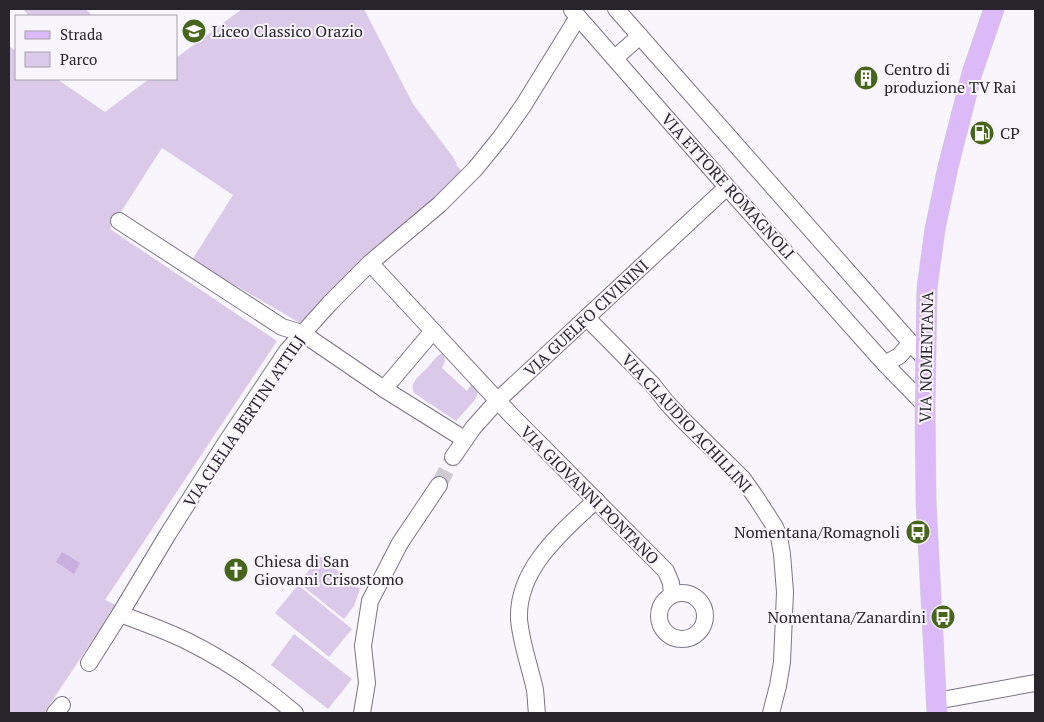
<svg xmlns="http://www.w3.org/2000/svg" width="1044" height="722" font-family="'PT Serif',serif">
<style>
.green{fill:#dbc9ea}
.water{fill:#c9afdf}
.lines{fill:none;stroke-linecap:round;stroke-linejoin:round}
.minor-tunnel{stroke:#cfcbd3;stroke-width:16;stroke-dasharray:16 8;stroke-linecap:butt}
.minor-casing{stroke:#7d7485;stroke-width:18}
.major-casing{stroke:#d4d3d5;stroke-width:21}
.minor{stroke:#fff;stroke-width:16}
.major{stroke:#dcb9f7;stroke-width:20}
.labels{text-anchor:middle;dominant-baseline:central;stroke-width:4;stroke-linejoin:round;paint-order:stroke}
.poi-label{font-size:16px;fill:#28242b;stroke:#f9f5fd;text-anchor:start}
.street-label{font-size:16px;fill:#28242b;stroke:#f9f5fd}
</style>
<rect width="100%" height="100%" fill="#f9f5fd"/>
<g class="green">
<polygon points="23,9 86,9 92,16 29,16"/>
<polygon points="242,9 364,9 413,104 453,157 457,164 456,165 465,174 378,246 300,323 192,260 233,195 162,148 110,229 277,341 105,600 116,605 44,713 9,713 9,46 16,51 16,79 57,79 105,112 149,79 176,79 176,58"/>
<path d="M442,353C447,360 445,362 442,368L467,391L471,384L479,391L474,401L456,421L414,393C409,383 419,376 425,370C431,365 434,357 442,353Z"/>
<polygon points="320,556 360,589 354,606 344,619 299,583"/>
<polygon points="298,585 352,629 329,657 275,613"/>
<polygon points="294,634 352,679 328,709 271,665"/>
</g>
<polygon class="water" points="62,552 80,563 74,574 56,562"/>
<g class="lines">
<polyline class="minor-tunnel" points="439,485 453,457"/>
<defs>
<g id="minor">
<polyline points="616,9 926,360"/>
<polyline points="572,10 727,187 885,364 925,405"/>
<polyline points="615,58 640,36"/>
<polyline points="119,221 282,327 302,333 384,389 464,439"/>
<polyline points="370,263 511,415 666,571 671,583 672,595"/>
<polyline points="587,318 652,384 667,403 682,419 743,479 757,499 775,527 779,537 782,554 785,592 782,662 778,686 771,713"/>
<polyline points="885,364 899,356 911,343"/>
<polyline points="384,389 433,331"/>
<polyline points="453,457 473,428 498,400 727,187"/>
<circle cx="682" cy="616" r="23"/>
<path d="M120,614C142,622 164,630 185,640C224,659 262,685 295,713"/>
<polyline points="89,663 120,614 168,534 225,444 287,351 330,303 370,263 440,204 475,169 501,137 523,106 578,17"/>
<polyline points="936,701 1035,683"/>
<polyline points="55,713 62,705"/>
<polyline points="362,713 367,683 363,646 370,601 400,543 439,485"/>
<path d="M537,713C536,706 536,698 535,690C530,667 521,643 519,619C517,568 563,531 596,500"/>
</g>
<polyline id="major" points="937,713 926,501 925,405 927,288 935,229 948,167 972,73 994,9"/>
</defs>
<use href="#minor" class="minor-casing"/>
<use href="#major" class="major-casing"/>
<use href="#minor" class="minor"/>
<use href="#major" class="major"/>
</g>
<defs>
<symbol id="school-disc" viewBox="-11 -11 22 22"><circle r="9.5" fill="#47661b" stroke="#f9f5fd"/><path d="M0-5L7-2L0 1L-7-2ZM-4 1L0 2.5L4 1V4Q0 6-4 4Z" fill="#fff"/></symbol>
<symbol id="building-disc" viewBox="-11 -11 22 22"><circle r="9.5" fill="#47661b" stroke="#f9f5fd"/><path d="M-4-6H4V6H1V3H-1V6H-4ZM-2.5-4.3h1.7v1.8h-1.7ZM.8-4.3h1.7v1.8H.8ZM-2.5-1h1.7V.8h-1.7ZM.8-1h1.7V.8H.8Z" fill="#fff"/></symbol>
<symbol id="fuel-disc" viewBox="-11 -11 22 22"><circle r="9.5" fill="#47661b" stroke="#f9f5fd"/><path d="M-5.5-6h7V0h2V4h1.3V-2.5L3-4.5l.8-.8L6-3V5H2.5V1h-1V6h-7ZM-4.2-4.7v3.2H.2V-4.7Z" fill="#fff"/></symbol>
<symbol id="bus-disc" viewBox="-11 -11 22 22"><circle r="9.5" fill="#47661b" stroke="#f9f5fd"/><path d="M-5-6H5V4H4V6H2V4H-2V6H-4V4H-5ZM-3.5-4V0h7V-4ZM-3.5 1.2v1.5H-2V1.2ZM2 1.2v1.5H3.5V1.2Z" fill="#fff"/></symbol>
<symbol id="church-disc" viewBox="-11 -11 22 22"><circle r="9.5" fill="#47661b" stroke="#f9f5fd"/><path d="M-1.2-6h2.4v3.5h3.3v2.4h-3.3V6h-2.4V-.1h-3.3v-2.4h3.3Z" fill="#fff"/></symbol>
</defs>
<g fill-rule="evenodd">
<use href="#school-disc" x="180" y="17" width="28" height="28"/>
<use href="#building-disc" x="852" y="64" width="28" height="28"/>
<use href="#fuel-disc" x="968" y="119" width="28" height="28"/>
<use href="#bus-disc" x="904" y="518" width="28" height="28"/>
<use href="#church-disc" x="222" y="556" width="28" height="28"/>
<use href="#bus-disc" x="929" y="603" width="28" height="28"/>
</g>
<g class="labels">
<g class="poi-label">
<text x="212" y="31">Liceo Classico Orazio</text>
<text x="884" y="69">Centro di<tspan x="884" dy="18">produzione TV Rai</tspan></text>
<text x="1000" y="133">CP</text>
<text x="900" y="532" text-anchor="end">Nomentana/Romagnoli</text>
<text x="254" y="561">Chiesa di San<tspan x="254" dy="18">Giovanni Crisostomo</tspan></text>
<text x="926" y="617" text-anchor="end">Nomentana/Zanardini</text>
</g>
<g class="street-label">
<text transform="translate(728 186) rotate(48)">VIA ETTORE ROMAGNOLI</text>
<text transform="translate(586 318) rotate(-43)">VIA GUELFO CIVININI</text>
<text transform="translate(926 357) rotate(-89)">VIA NOMENTANA</text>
<text transform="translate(244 421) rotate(-56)">VIA CLELIA BERTINI ATTILJ</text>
<text transform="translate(687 423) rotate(47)">VIA CLAUDIO ACHILLINI</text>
<text transform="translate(590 495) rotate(45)">VIA GIOVANNI PONTANO</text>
</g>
</g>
<rect width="1044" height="722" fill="none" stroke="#28242b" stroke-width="20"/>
<rect x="15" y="15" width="162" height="65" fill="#f9f5fd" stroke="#a5a1a9"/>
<rect x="25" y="31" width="25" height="8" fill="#dcb9f7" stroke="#a5a1a9"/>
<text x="60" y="40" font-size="15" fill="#28242b">Strada</text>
<rect x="25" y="52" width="25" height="15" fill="#dbc9ea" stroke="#a5a1a9"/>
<text x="60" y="65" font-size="15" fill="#28242b">Parco</text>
</svg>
